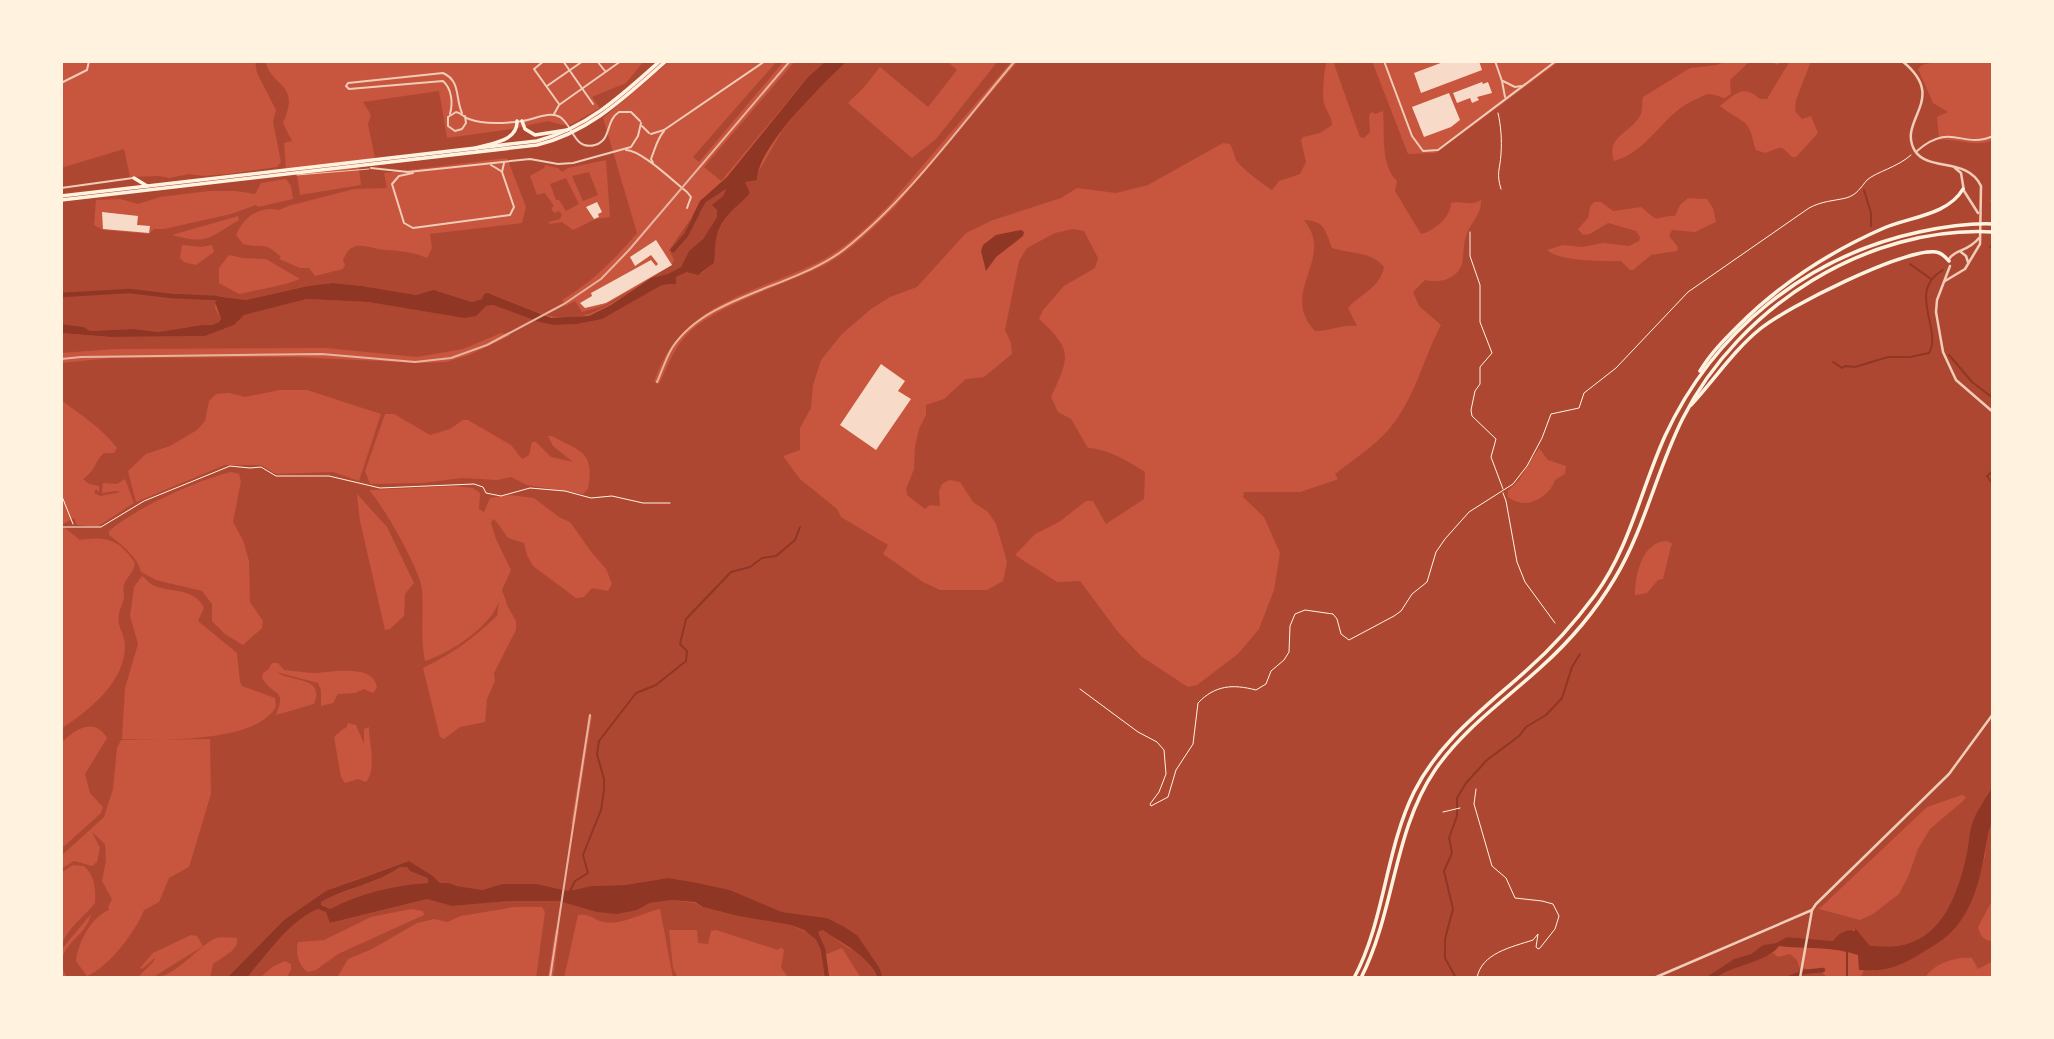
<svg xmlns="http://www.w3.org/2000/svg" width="2054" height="1039" font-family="'DejaVu Sans',sans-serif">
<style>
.green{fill:#ae4732;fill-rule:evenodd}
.water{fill:#8f3625;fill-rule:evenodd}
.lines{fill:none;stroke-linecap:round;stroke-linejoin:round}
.stream{stroke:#8f3625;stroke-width:2}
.canal{stroke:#8f3625;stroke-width:4.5}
.building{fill:#f7dbc8}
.path{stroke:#fff3e0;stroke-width:1}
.service{stroke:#f1ccb7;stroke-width:1}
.pedestrian{stroke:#f1ccb7;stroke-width:2}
.minor{stroke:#f1ccb7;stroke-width:2}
.tertiary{stroke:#f1ccb7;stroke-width:2.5}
.trunk{stroke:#fff3e0;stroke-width:3.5}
.motorway{stroke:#fff3e0;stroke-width:3.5}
.rail{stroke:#e9b49f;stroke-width:2}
</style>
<rect width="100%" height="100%" fill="#c8553d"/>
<g class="green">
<path d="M255,61H265C273,89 301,83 283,123L292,141L284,143L286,169L296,168L300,195L361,185L358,161L375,158L368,124L371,115L363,102L439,91L447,138L512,129L548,121L562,125L572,124L600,108L592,97L626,83L644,61H670L603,118L637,233C614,260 592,282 562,300L566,306L575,301L582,312L603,306L632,290C567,335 554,317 488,293L482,299L472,302L438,291L416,295L362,286L333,283L308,286L246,300L217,296L215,308L221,319L219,322L212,325H202L158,332L134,329L90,331L84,327L61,324V168L124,149L130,177L159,176L169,178L189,174L203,176L229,174L277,167L281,162L273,122L276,110L257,73ZM507,158L526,207L522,223L430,234L432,248L427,258C413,252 402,251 387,250C371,250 351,235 343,261L345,265L343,269L315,276L309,268H300L279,259L281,257C263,240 263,249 243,244L236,235C243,218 260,205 279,210L288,206L354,189L387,188L384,173ZM606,160L610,217L596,219L573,230L562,222L549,224V222L560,219L562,215L559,211L554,213L551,208L554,206L545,193L537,195L530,176L544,168L545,165L558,168L562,172L568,168ZM286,179L291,186L293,199L258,207L256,205L231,214L164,229H154L149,234L103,230L94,225L96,200L120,199L138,204L160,197L209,191H236L255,194L261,183ZM238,216L239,220C208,238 209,245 172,235ZM182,245L202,247L212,245L214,252L196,265L184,262L180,258ZM229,255L243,258L266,259L300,279C280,287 260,289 239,294L219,283V268Z"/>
<polygon points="777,61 784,61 699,162 693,157"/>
<polygon points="795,61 826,61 808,77 721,181 704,167"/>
<path d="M847,61H947L957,70L928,107L880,67L865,86L848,103L912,158L936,139L998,61H1012L889,205C869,225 849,245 824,259C756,295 681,300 654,382L659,384C667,368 673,350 685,337C711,306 789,284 828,263C853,249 873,228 894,208L1018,61H1327C1324,68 1322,97 1324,103C1326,112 1332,116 1332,125L1320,133L1303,137L1301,140L1306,162L1300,174L1279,181L1272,190C1263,184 1241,168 1236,160C1234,155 1233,149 1230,144L1223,143L1148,185L1116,193L1077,188L1061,198L993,220L966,233L917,287L890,297L871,309L841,335L821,360L813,385L811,408L800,428V450L783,456L800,479L837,509L841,517L888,545L883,554L923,582L940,590H987L1003,581L1007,562L996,524L988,512L973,502L960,482L949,480L942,484L939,491L940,506L930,505L925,509L907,495L906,489L914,469L915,447L919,429L926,415V405L944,399L966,379L984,377L1012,354L1011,343L1005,330L1019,261L1027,248L1055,233L1073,229L1084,231L1098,258L1095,268L1064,286L1043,310L1039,319C1074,351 1069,357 1051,397L1058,412L1071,419L1088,448C1109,449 1127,461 1145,472L1144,499L1106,524L1093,501H1086L1059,522L1035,534L1015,555L1057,582L1080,581L1118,632L1142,657L1188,687L1197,685L1238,654L1259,629L1274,590L1280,553L1264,517L1243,497L1244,492H1300L1336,480L1338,479L1335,474C1354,459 1374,447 1390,428C1415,398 1423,359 1441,325L1419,306L1413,292L1425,280C1439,284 1457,279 1462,264C1464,255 1463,245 1466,236C1470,223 1482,214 1481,200C1470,207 1462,200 1451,203C1451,217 1434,231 1421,234L1395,191L1397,181C1380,165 1385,133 1383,111L1375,114L1372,112L1369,115L1370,132L1364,138L1360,137L1333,61H1372L1408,154L1436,153L1560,61H1727L1717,65L1690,68L1643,97C1641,105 1644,112 1638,119C1627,134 1606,138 1614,161C1651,151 1663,111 1699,98C1701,97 1706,94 1709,94C1714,94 1720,97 1725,98L1731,94L1730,80L1750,61H1772L1777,65L1782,61H1790L1767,99H1760C1743,84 1736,93 1720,106C1728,113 1741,119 1745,123C1753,131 1752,141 1756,150L1765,153C1782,148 1778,143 1792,157H1796L1818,133L1811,116L1802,119L1795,111L1796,100L1811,61H1939L1922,65L1918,69L1933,103L1948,112L1937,117L1939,140C1958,138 1975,148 1993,140V198L1989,201L1993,204V786C1986,798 1976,811 1972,825C1969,833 1969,843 1967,852C1959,891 1943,940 1897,946C1888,947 1878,946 1869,946L1856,929L1837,936L1833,941L1787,937L1776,943L1763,945L1751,954L1734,959L1705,978H883L879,967L857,935L843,926L827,918L782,912L730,890L693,882L668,878L625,885L591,886L569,891L551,887L502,884L482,890L457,886L448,883H440L433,876L409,861L355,880L284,920L227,978H210L213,964L232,951L237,944V938C230,938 221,936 214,939C195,949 175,978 152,978L203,946L197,936L191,935L153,953L140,968L142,969L156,957C153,965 143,970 138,978H67C49,947 86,940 91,914L61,950C63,931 84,917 95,903C96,889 95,876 84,866L73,865L61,873V869L74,861L92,866L97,862L100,848L92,832L105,844L106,860L102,881L112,899L108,907L109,910C91,917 78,943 76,961L87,976C107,969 137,930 144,910L159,902L169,878L189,867L211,794L210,739L121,740L117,748L113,789L104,817L61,856V849L101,813L103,807L90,793L85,774L107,738C94,716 74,730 61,743V729C89,710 125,683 125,645C125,634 116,626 119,614C120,608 123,604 124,598C124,592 122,588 125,582C129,575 134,572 135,563C119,539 106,536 80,540L65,528L61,529V525L74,518L77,525L97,527L134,503L125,479L117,484L103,483L102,493L115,491L121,492L100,496L94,493L96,489L99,492V486L89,484L83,479C97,469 94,462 104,453H114L117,448C102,428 81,415 61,400V363L111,358L293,357L423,363L446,362L469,355L511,335L501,333L463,349L417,357L326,348L115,349L61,353V333L111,337L205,336L234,325L244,315L307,299L368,302L464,318L486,306L493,305L539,322L554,325L577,324L605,317L662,285H672L676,277L687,272L702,273L714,263C713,245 717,228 729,214C736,206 744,201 750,193L745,182L756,176L782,131L805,102ZM1688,198L1707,199L1713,208L1716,222L1695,232L1672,230L1669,236L1678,247L1677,251L1651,255L1633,270H1630L1621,261C1603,261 1561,262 1547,250L1563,245L1582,247L1603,243L1629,246L1639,241L1640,237L1636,231L1608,223L1590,234L1583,235L1578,229L1588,218L1590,207L1594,202H1601L1613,211L1641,207C1662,225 1652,216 1675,216L1680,205ZM279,390H307L381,414L359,481L333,472L276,474L261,465H225L136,502L128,471L146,454L170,446L197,430L205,421L209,401L216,394L229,393L245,397ZM385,414H394L430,435L450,429L463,420H468L511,445L522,459L529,455L532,442H536L551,457L573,462L553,446L548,436H552C580,452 595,450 588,489L583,494L527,485L511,477L497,480L462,478L423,483L370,484L365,471ZM1539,448L1548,460L1566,466L1565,474L1555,480C1549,498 1525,511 1508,497V491L1519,480ZM231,472L239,474L241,481L233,522L243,540L249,561L250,602L263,621L262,628L243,645L225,634L212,621V604L202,591L156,580L141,572C138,557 121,544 109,535V531C136,508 197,480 231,472ZM455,486L473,488L480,493L479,509L484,512L490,498L510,495L534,498L559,517L570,522L592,553L606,569L612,584L608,591L592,588L584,597L576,598L533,566L527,555L524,543L508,538L496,521L493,519L491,523L496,539L511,570L502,590L508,607L516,621V630L494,673L495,681L487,699L485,722L460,727L444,739L440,737L423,668C455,652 471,640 497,616L499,602C489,628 450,653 425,661C420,638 424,614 422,590C421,571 383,505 369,490ZM357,494L387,527L414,583L405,594L404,616L390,629L385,630L360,521ZM1667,541L1673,544L1671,546L1663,579L1658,580L1647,593L1635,595C1635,575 1642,541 1667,541ZM142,576C145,578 148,582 151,584C168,594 194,586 204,608L198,621L237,653L240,682L242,686L275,698L276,706C259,743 158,740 122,739L125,688L138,644L130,616L134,587ZM272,663H278L284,670C293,671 303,672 312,673C330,673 374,662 377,688L373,693L364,689L355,693L338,694L333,703L321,706V690L318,683L276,672C293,683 325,676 314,704L276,715C287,687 274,698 262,678L263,673L268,670ZM589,715L592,716L575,823L571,824ZM348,723L356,725L364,744V729L369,727C369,743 377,769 366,782L358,779L345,783L341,777L334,737L343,729L346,728ZM1962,795L1966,797L1963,801L1930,829L1918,849L1908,877L1899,894L1873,914L1860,920L1819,909L1927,807Z"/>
<polygon points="589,172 598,195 583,201 572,176"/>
<polygon points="566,178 579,204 566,211 559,200 556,200 550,184"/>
<polygon points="726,188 723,196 713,205 717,210 717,217 703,239 689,251 681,267 668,274 651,278 672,265 674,260 669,250 692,217 696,219 706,202"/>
<path d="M1304,220C1325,221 1325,230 1332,248C1350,254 1371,251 1384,267C1380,288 1360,294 1348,308L1357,326C1341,324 1330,331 1315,331C1278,292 1336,259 1304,220Z"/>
<path d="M1993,819V899L1978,927C1980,935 1983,941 1993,941V961L1978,969L1972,958C1956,956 1933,964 1925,978H1856L1862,975L1864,970L1873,971L1929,948L1978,876L1985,857L1988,831Z"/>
<path d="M400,867H407L428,878L429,883C394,885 362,893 330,909L321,905L320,902C345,889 379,883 400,867Z"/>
<path d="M427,899L452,906L510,901H559L637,910L650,903L672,900L695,903L703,907L738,916L791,925L812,935L823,930L848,948L861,953L878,978H861L842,948L822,956L824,975L821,978H789L781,968L784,950L781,947L778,950L716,930L711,931L708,944L698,943L697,930H669L673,968L678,978H673L660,909C644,912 621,926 604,922C594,920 590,913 578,915L564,978H553L559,931L555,930L548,978H536L545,912L542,907H514L461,916L447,922L434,919L417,923L372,949L348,959L337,978H286L291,970V964L285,961L272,967L260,978H247C268,954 288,920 318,909L327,912L331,923ZM411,909L423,911L424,915L338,954L316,970L308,972C299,967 295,952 298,942L324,940L371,917Z"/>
<path d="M1773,953L1778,957L1790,954L1797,960L1799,967L1810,970L1823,969V974L1829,978H1716C1731,966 1755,961 1773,953Z"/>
</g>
<g class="water">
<path d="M826,61H847C823,84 757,147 757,180L745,182L750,193C744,201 736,206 729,214C714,231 716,243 714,263L698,275L687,272L676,277V284L662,285L602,319L577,324L554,325L539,322L493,305L486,306L476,316L464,318L368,302L307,299L244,315L234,325L205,336L111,337L61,333V324L84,327L90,331L134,329L158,332L202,325H212L219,322L221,319L215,302L218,299L215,296L246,300L308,286L333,283L362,286L416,295L434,290L472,302L482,299L484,294L488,293L551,318L589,316L611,305L651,278L668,274L681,267L689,251L703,239L717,217V210L712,205L723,196L726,189L706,202L696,219L692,217L700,201L727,177L808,77Z"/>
<polygon points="1021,230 1024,232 1023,236 996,257 986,271 981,251 983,245 996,235"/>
<path d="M1993,786C1993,796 1994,808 1993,818C1992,823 1989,828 1988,834C1982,869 1976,911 1947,936C1939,943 1929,948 1920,954C1899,967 1884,972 1859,970L1858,955C1833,946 1804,949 1779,946C1768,962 1732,965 1716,978H1705L1734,959L1751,954L1763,945L1776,943L1787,937L1833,941C1838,934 1846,928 1855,931V928L1870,946C1878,946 1888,947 1897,946C1943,940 1959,891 1967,852C1969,843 1969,833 1972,824C1976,811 1986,798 1993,786Z"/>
<path d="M409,861L433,876L440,883H449L457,886L482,890L502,884H536L569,891L591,886L625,885L668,878L693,882L730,890L782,912L827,918L843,926L857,935L879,967L883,978H878C866,953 845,946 823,930L818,932L821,940L818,941L804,930L791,925L738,916L703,907L695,902L672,900L650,903L637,910L617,914L597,912L559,901H510L452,906L427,899L330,923L326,912L318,909C291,919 266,955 247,978H227L284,920L326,891ZM400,867H407L410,871L428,878V883C394,885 361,893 330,909L321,905V902C345,888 377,884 400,867Z"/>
</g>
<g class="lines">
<g class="stream">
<polyline points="1864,190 1871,213 1871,226"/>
<polyline points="1990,247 1993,245"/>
<polyline points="1910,264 1931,279"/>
<polyline points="1949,355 1972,382 1993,398"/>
<path d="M1833,362L1842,368L1845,366L1855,367L1888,357H1910L1929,353C1943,330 1906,291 1943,270"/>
<polyline points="1993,471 1987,476 1993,484"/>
<polyline points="569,893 575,881 588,873 583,855 601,810 604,790 604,779 597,754 599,741 636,693 656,685 686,661 687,651 680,644 686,619 731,572 750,567 762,558 776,556 795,540 800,527"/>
<polyline points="1847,951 1847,978"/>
<polyline points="1456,978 1445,958 1445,939 1453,909 1444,871 1452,853 1449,838 1457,816 1457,798 1466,783 1487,760 1519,736 1526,727 1546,715 1562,698 1572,667 1580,654"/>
</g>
<g class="canal">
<polyline points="673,250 686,235 697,214"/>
<polyline points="61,295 129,291 172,296 217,298 222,300"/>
<polyline points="818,938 823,949 827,978"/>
<polyline points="1789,978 1804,972 1823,970"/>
</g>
</g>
<g class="building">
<polygon points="1446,61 1479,61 1482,70 1421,93 1414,73"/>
<polygon points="1482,82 1483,84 1488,82 1492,93 1477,97 1479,100 1472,103 1470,98 1457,103 1453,93"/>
<polygon points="1449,93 1460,120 1451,127 1424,137 1412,107"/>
<polygon points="597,202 602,212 598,214 599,217 594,219 586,207"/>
<polygon points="102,212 138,216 137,225 150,226 149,233 103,229"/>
<polygon points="656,240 672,265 606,303 585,308 580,303 592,296 591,293 651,260 656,266 658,264 651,255 635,266 630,257"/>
<polygon points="881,364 905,381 898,391 911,399 876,450 840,425"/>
</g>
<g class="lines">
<g class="path">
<path d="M1498,113C1501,126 1502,140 1501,154C1500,170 1496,173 1501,189"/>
<polyline points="1470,232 1470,256 1480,285 1480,322 1492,353 1480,367 1480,384 1475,391 1471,410 1472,416 1496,439 1491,457 1503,489"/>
<polyline points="1503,493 1506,501 1517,562 1525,582 1555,623"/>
<polyline points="61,494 73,524"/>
<polyline points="61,527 101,527 144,501 230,466 250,468 261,467 276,476 329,476 380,488 474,484 483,487 486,493 501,496 530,488 565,491 591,498 612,496 643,503 670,503"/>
<path d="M1080,689L1138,732L1157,742L1164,750L1166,774L1159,792L1150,804L1151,806L1168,797L1176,770L1193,744L1198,703C1215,685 1233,684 1256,690L1266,684L1271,671L1284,660L1289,652L1290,626L1295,614L1305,610L1333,614L1337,619L1341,634L1349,640L1394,616L1401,611L1412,594L1427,582L1436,552L1445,539L1469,512L1513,484L1527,466L1542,438L1551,414L1579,408L1584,393L1616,368L1688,292L1809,208C1822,201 1833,201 1846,198C1857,195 1861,187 1867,180C1876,172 1898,167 1911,155"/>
<path d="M1476,789L1474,804L1492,866L1506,878L1515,898L1542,901L1553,904L1559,916L1555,929L1540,948L1538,949L1536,947L1538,934L1533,940C1512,947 1481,953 1477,978"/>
<polyline points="1443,812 1460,808"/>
</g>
<polyline class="service" points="297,175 369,169"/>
<polyline class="pedestrian" points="547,86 583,61"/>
<g class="minor">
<polyline points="544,61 534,69 559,104"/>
<polyline points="563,61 593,104"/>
<polyline points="597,61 605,71"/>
<polyline points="1384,61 1412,136 1423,151 1438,150 1556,61"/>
<polyline points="1495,61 1502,81 1505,97"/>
<polyline points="1503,81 1515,87 1521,86"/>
<polyline points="61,83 87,70 89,61"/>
<path d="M450,114C453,103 452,89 443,81L349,89L346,86L348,83L443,73C461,81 455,98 462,113"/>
<polyline points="554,114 559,105 621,61"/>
<path d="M465,116L466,123L462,129L455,131L448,126V117L456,112C462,113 463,117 469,119C484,125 508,123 523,121C535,119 549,111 560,117C573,125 574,151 595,145C612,140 605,121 619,112H631L640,121"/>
<polyline points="642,126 649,133"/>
<polyline points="651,134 664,130 765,61"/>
<path d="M626,150C641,150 673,181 687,192L691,197L687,208"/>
<path d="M1917,151C1952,121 1962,150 1993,136"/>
<path d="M653,163L651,159C655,149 657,139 664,131"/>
<polyline points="491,165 501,171"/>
<polyline points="371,168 408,172 530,159 558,164 573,163 631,147 638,136 641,123"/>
<polyline points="413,173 399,176 392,184 404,223 413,228 510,215 514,207 502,172 504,163"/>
<polyline points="61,188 133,178"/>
</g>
<g class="tertiary">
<path d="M1902,61C1950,99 1896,120 1915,151C1929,172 1967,157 1981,186L1980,244L1965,269L1945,281"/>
<polyline points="1955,168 1961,173 1964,191 1978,213"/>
<polyline points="1961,252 1966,256 1968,262"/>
<path d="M1949,259C1955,249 1968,252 1979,238"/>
<polyline points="1950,266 1937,300 1936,312 1943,352 1956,380 1993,412"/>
<polyline points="1654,978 1812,910"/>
<polyline points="1800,978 1812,910 1816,904 1949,774 1993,714"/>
</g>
<g class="trunk">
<polyline points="522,121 525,129 535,135 567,130"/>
<path d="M476,148C492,143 518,141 517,121"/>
<polyline points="134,178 147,186"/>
<path d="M61,196L537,141C587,128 622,95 660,61"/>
<path d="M61,200L537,145C590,132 626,96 666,61"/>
</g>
<g class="motorway">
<path d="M1700,371C1710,354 1724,340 1738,326C1780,284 1829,252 1884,228C1910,217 1948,215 1963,189"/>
<path d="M1691,405C1714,380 1734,350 1760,329C1787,307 1902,249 1936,252C1942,253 1944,256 1949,261"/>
<path d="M1354,978C1385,920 1385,851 1414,792C1440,740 1486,707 1528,669C1553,647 1575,622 1595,595C1630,547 1641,489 1665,436C1713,332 1807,256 1919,232C1943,227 1969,223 1993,224"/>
<path d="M1361,978C1395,911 1393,832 1435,770C1463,729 1505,700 1541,667C1569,642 1596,610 1615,578C1645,528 1657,469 1683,418C1739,307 1867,225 1993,232"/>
</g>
<g class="rail">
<polyline points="61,359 81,357 322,354 415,362 451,358 487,345 564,304 601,279 629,250 790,61"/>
<path d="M657,382C662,371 666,358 672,348C707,294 796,288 846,248C909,198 963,122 1015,61"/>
<polyline points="550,978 590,715"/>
</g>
</g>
<rect width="2054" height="1039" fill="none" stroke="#fff3e0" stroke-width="126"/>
</svg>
